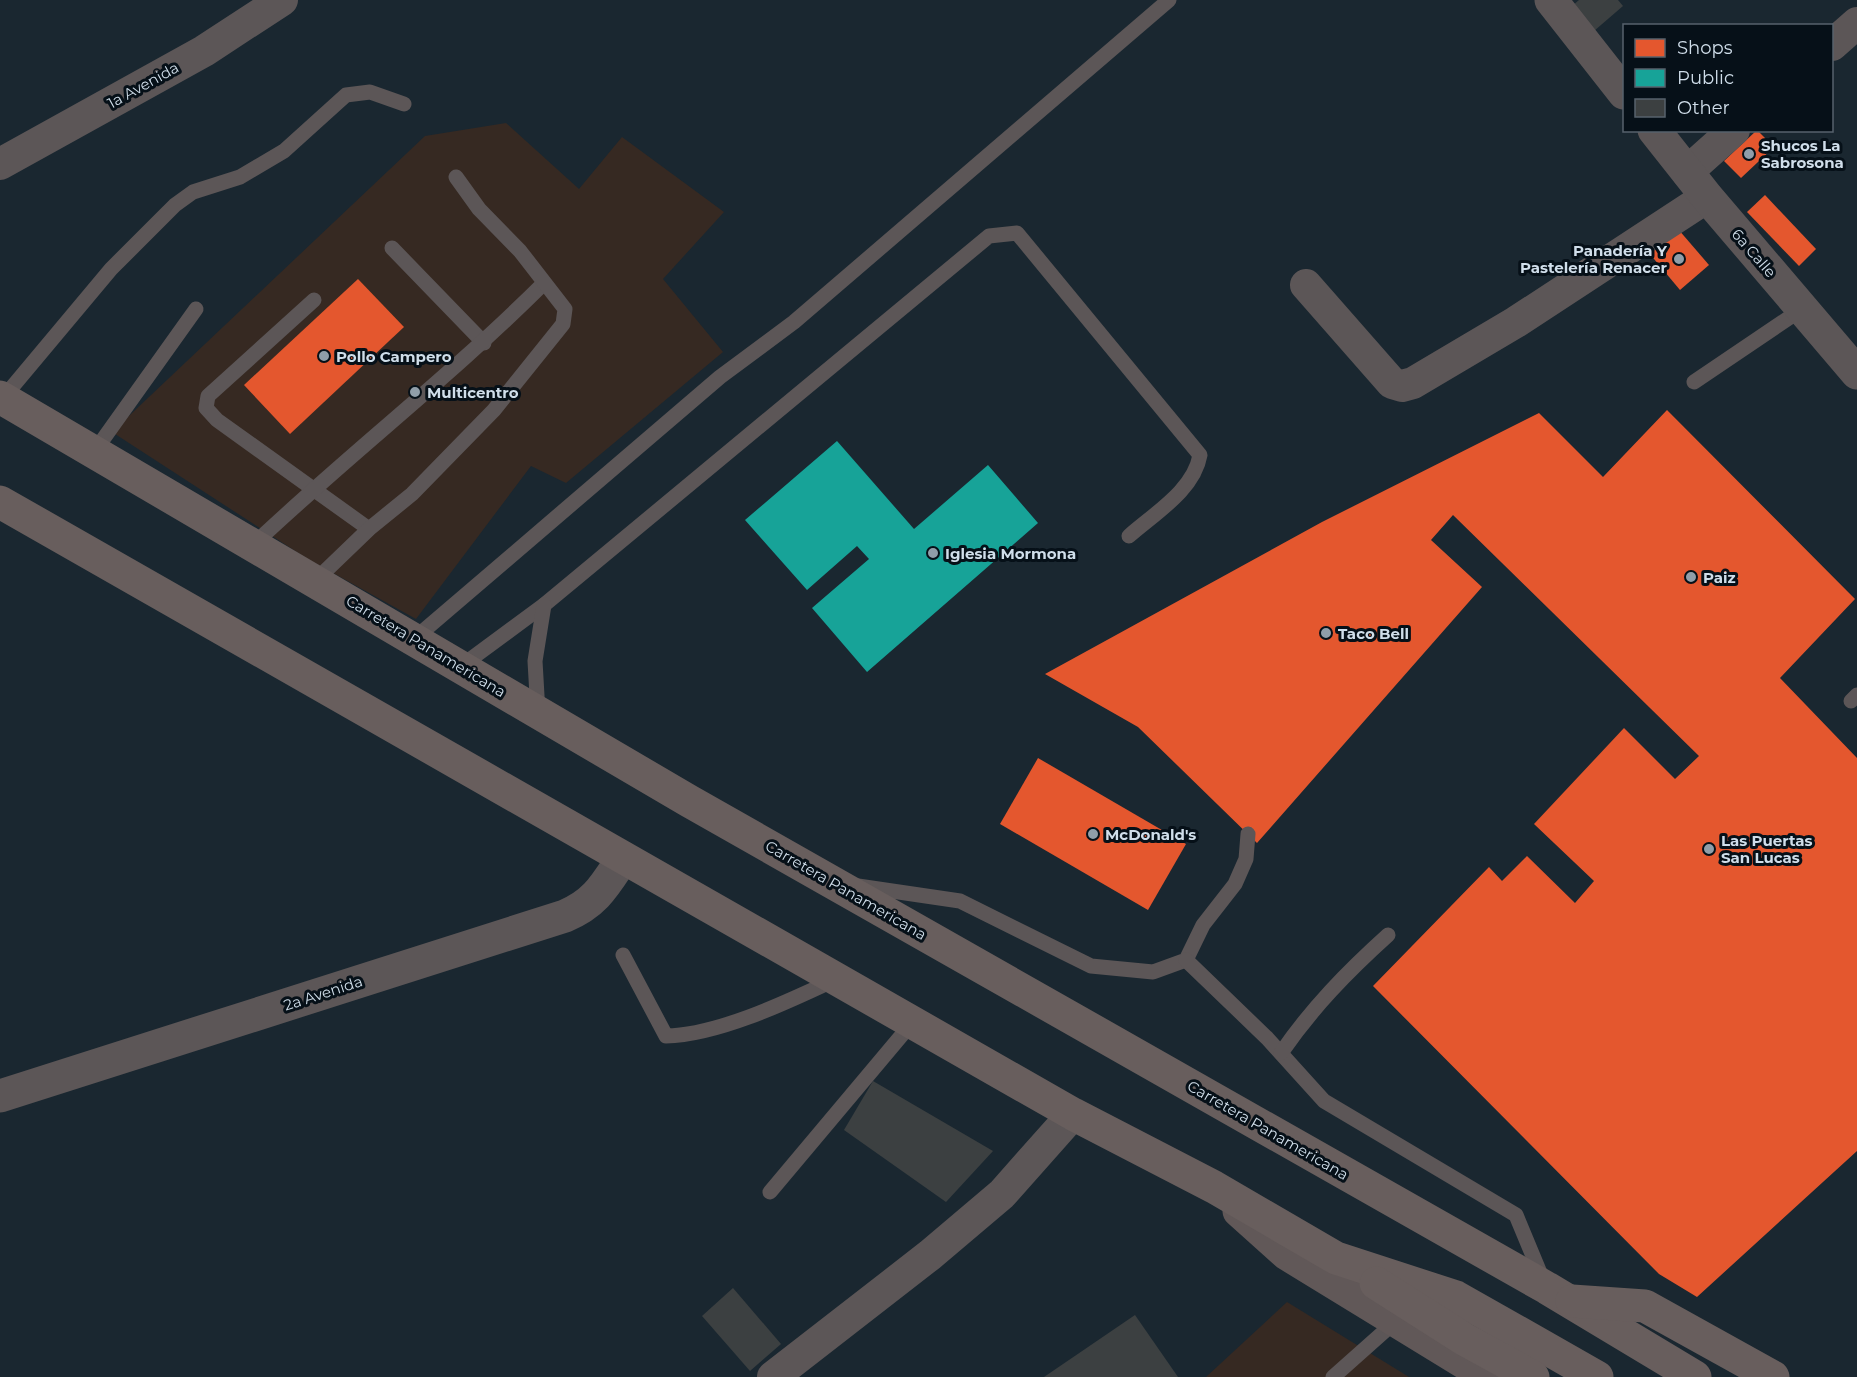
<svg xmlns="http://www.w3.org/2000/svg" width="1857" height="1377" font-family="Montserrat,sans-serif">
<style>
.commercial{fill:#362922}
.shops{fill:#e4572e}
.public{fill:#17a398}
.building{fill:#3c4041}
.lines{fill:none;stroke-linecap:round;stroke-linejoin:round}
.service{stroke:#5c5657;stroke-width:15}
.minor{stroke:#5c5657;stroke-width:32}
.tertiary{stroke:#5c5657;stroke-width:33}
.secondary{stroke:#615858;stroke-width:33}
.trunk{stroke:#685e5d;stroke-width:33}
.poi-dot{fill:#909ea9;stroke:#061018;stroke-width:2}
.labels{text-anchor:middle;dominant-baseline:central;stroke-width:6;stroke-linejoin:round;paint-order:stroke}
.street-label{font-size:15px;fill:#d0deea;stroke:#061018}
.poi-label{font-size:15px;font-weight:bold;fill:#d0deea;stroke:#061018;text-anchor:start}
</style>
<rect width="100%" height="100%" fill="#1a2730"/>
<g class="commercial">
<polygon points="506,123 579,189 622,137 724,212 663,279 723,352 566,483 531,466 416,619 306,558 112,432 425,136"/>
<polygon points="1287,1302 1409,1377 1206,1377"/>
</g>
<g class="shops">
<polygon points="1757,130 1774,147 1741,178 1724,161"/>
<polygon points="1765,195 1816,249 1799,266 1747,212"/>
<polygon points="1678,229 1709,265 1680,290 1649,253"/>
<polygon points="358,279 404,327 290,434 244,385"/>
<polygon points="1667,410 1855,599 1780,678 1857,758 1857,1151 1697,1297 1659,1274 1373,986 1489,867 1502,881 1527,856 1575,903 1594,881 1534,824 1624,728 1675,779 1699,756 1453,515 1431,540 1482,587 1257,843 1138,727 1045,674 1322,522 1539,413 1603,477"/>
<polygon points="1038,758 1186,844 1148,910 1000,824"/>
</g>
<polygon class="public" points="837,441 914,529 988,465 1038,523 867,672 812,608 869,559 857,546 807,590 745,520"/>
<g class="building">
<polygon points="1579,0 1618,0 1623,6 1594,31 1572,6"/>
<polygon points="873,1081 993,1151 946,1202 844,1130"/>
<polygon points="733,1288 781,1344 750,1371 702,1316"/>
<polygon points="1135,1315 1178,1377 1044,1377"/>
</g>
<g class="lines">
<g class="service">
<polyline points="392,248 484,343"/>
<polyline points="314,300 208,396 206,408 217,420 369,529"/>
<polyline points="1694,382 1802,309"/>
<polyline points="3,398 111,269 175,205 193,192 240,177 284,151 346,95 370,92 404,104"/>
<polyline points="94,452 196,309"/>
<path d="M253,545C348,455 451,376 544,283"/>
<polyline points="316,580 369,529 412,494 494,410 563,324 565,309 520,251 479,209 456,177"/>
<polyline points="414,639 720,377 794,322 1169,0"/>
<path d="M460,667L544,605L989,236L1017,233L1200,455C1194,490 1155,513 1129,536"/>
<polyline points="1851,701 1857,695"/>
<polyline points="538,713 535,661 544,605"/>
<polyline points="858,886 960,901 1091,966 1153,972 1186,960 1203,925 1235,884 1246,859 1248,834"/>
<path d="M623,955L666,1036C718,1035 787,1002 834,980"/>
<polyline points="1186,960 1267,1038 1324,1101 1516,1215 1543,1280"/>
<path d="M1281,1053C1312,1008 1347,972 1388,935"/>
<polyline points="770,1192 912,1023"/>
<polyline points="1333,1377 1396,1321"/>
</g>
<g class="minor">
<polyline points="1832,45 1857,23"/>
<polyline points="0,164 204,51 282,0"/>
<polyline points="1687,172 1734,130"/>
<polyline points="1306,285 1392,383 1402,386 1413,383 1516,322 1707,197"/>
<polyline points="773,1377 930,1255 1002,1194 1073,1114"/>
</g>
<g class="tertiary">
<polyline points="1551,0 1624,93"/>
<polyline points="1654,130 1707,197 1857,373"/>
<path d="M0,1096L565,916C596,903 605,885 623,858"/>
</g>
<polyline class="secondary" points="1239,1211 1287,1254 1488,1377"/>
<g class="trunk">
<polyline points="0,397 689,801 1547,1288 1695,1377"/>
<polyline points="0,502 1073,1114 1214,1187 1336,1258 1456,1297 1597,1377"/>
<polyline points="1376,1283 1464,1339 1533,1377"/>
<polyline points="1572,1301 1645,1306 1773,1377"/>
</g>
</g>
<g class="poi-dot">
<circle cx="1749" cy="154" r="6"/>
<circle cx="1679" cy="259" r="6"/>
<circle cx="324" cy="356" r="6"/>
<circle cx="415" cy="392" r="6"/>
<circle cx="933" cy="553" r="6"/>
<circle cx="1691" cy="577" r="6"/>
<circle cx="1326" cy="633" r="6"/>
<circle cx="1093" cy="834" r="6"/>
<circle cx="1709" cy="849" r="6"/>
</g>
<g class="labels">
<g class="street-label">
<text transform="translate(143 85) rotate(-29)">1a Avenida</text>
<text transform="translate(1754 253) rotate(49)">6a Calle</text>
<text transform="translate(426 646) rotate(31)">Carretera Panamericana</text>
<text transform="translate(846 890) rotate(30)">Carretera Panamericana</text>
<text transform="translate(323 993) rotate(-18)">2a Avenida</text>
<text transform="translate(1268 1130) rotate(30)">Carretera Panamericana</text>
</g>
<g class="poi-label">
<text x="1761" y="145">Shucos La<tspan x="1761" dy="17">Sabrosona</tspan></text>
<text x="1667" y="250" text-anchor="end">Panadería Y<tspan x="1667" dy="17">Pastelería Renacer</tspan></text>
<text x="336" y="356">Pollo Campero</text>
<text x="427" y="392">Multicentro</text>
<text x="945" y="553">Iglesia Mormona</text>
<text x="1703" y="577">Paiz</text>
<text x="1338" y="633">Taco Bell</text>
<text x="1105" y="834">McDonald's</text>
<text x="1721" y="840">Las Puertas<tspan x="1721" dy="17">San Lucas</tspan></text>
</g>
</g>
<rect x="1623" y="24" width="210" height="108" fill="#061018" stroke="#57626c" stroke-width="1.5"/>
<rect x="1635" y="39" width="30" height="18" fill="#e4572e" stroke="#57626c" stroke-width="1.5"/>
<text x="1677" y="54" font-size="18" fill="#d0deea">Shops</text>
<rect x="1635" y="69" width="30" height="18" fill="#17a398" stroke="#57626c" stroke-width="1.5"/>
<text x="1677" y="84" font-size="18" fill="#d0deea">Public</text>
<rect x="1635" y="99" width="30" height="18" fill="#3c4041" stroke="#57626c" stroke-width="1.5"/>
<text x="1677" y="114" font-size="18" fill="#d0deea">Other</text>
</svg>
